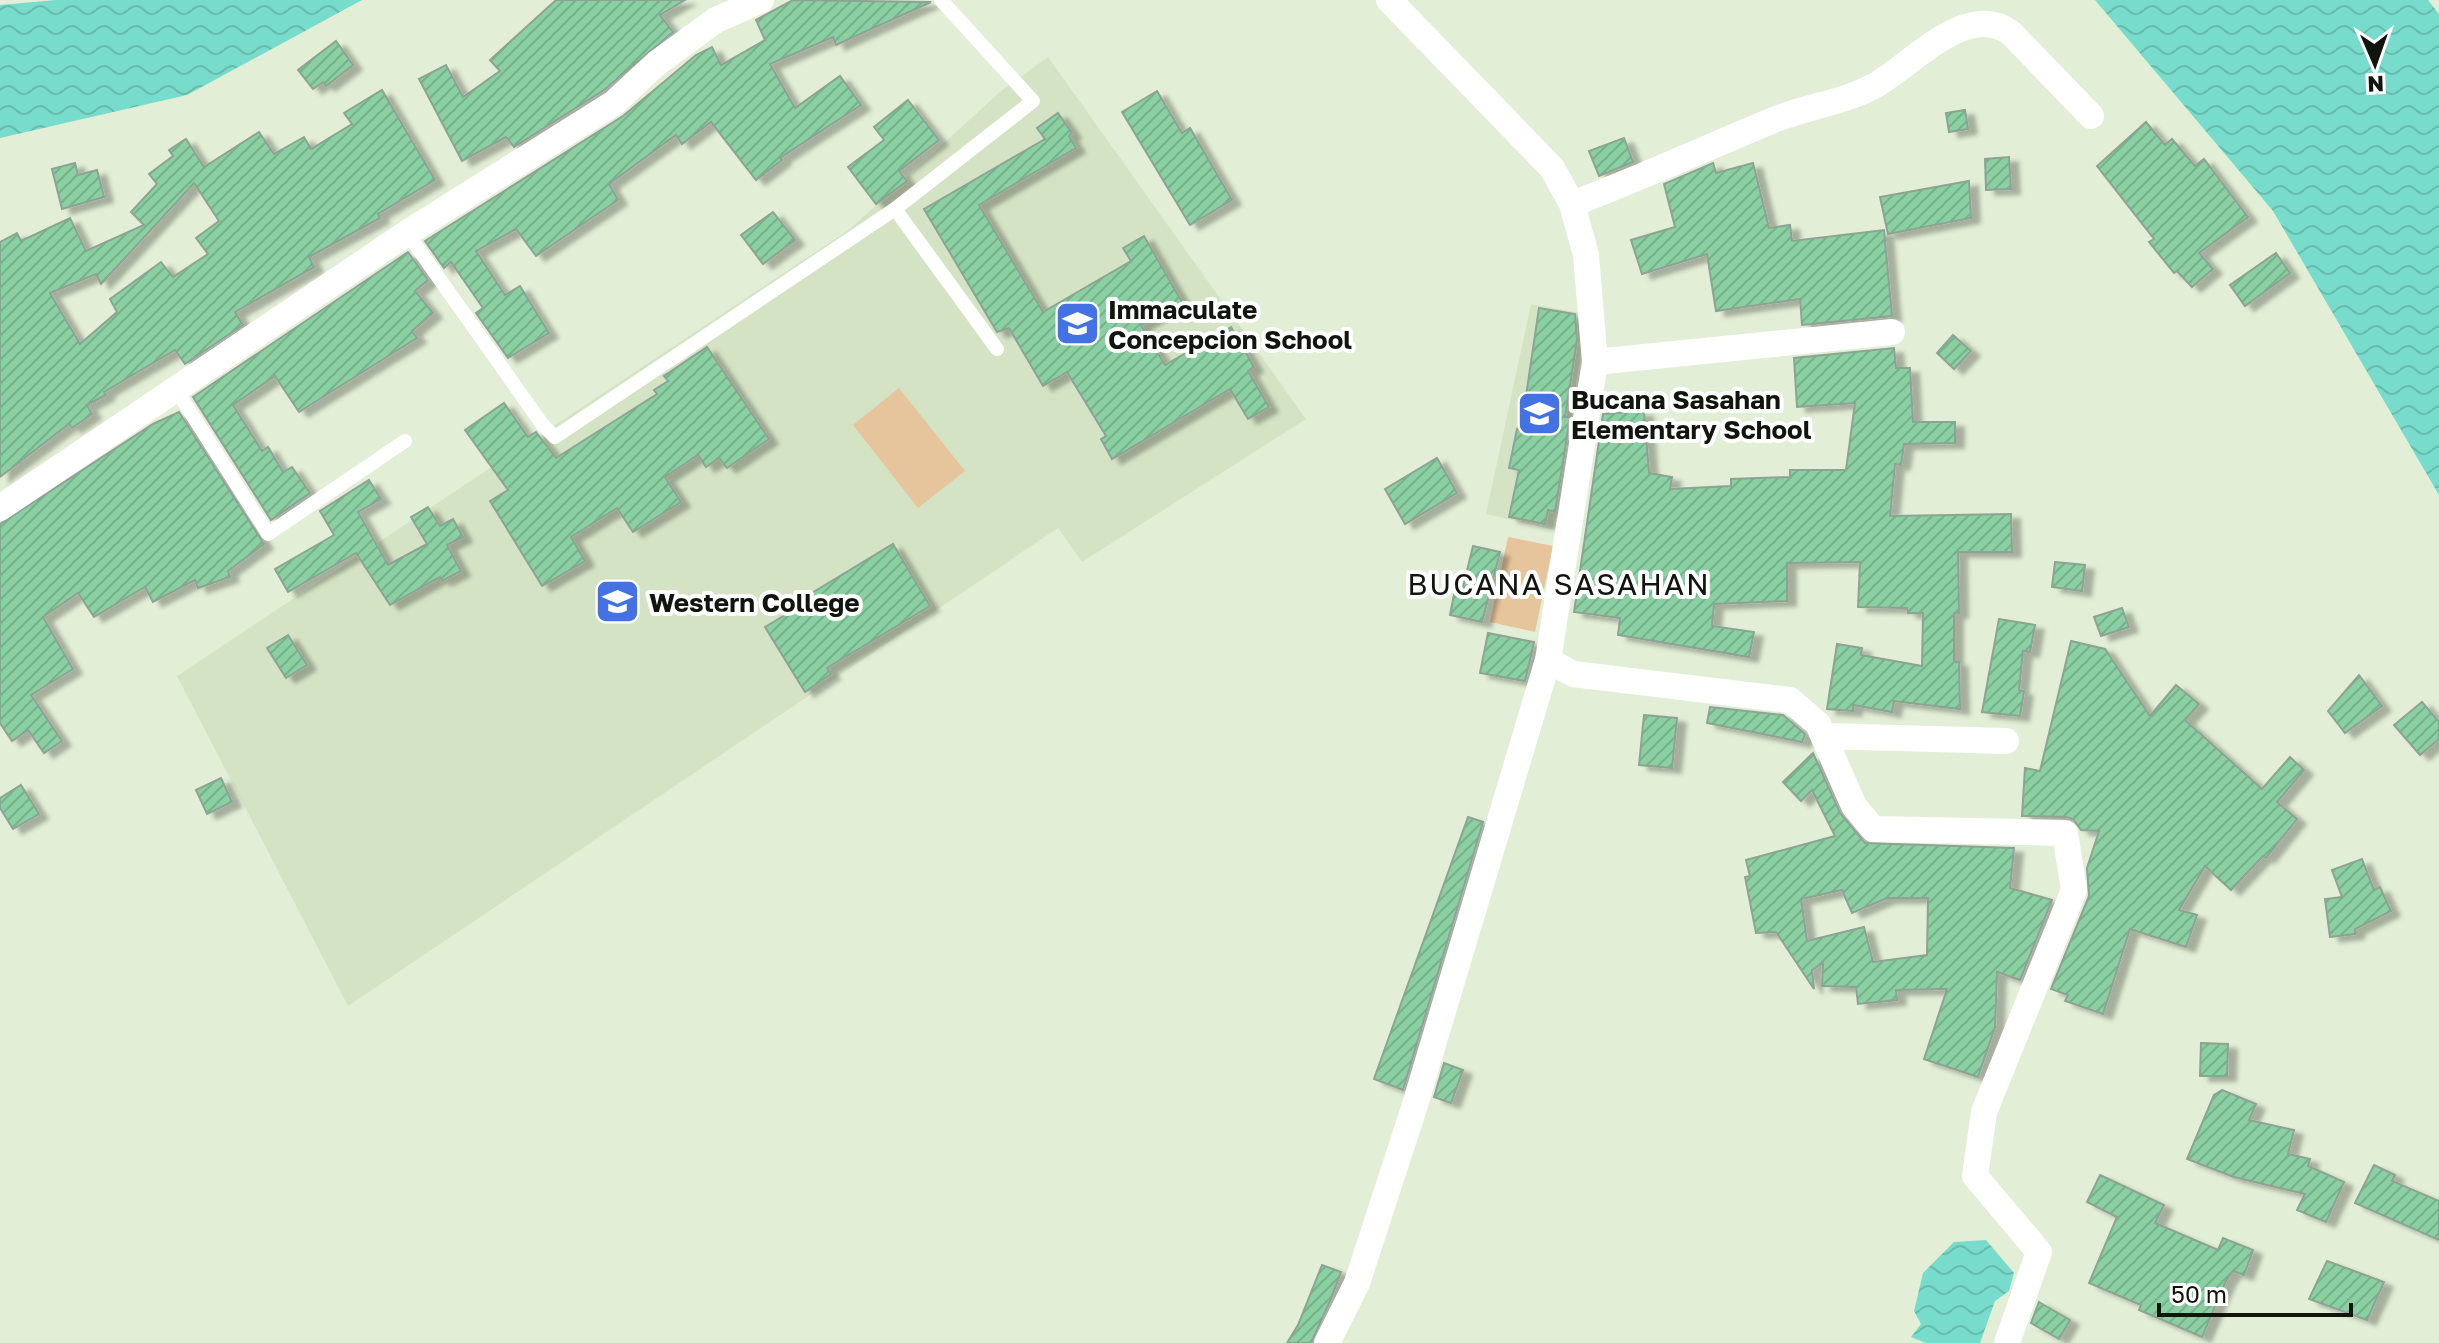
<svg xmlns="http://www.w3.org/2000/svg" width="2439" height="1343" font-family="'Golos Text',sans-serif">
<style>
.built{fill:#d5e3c5}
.pitch{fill:#e7c59c}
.water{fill:url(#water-waves)}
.building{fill:url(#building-hatch);stroke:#8da394;stroke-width:2;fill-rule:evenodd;filter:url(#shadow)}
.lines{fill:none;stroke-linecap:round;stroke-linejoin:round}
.service{stroke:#fff;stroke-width:14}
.minor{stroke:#fff;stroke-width:26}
.labels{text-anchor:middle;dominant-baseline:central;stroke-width:8;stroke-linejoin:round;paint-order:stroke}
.poi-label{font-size:26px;font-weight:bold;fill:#11150d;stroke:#fff;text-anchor:start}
.quarter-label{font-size:30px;letter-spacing:2px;fill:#11150d;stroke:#fff}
</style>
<defs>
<pattern id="water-waves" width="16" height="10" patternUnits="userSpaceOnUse" patternTransform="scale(2)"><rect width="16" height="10" fill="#78dccc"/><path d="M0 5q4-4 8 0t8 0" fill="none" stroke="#67bcae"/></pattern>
<pattern id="building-hatch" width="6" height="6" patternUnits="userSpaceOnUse" patternTransform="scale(2)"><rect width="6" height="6" fill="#8ad0a2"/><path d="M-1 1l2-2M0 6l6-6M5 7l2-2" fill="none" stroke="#76b28a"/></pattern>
<filter id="shadow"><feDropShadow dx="9" dy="5" stdDeviation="2" flood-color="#0004"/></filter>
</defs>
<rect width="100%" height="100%" fill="#e3eed6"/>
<g class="built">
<polygon points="1048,57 1306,419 1082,562 1058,528 348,1006 177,676 850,229 1001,91"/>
<polygon points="1531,304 1586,314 1555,530 1486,514"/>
</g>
<g class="pitch">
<polygon points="899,388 965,471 918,508 853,425"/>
<polygon points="1508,537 1553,546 1535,632 1490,622"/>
</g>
<g class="water">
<polygon points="56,0 362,0 187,95 0,138 0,5"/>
<polygon points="2095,0 2428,0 2439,14 2439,495 2273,211"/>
<polygon points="1986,1240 2014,1273 2009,1291 1995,1301 1980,1343 1926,1343 1911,1337 1921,1324 1914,1311 1923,1273 1954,1242"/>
</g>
<g class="building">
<polygon points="556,0 685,0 660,15 673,32 604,90 514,147 506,137 462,161 419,79 446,65 463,97 500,71 490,60"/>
<polygon points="793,0 931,2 836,45 833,37 770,64 795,108 840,76 861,105 780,158 782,160 756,180 711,122 682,144 676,135 609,184 618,200 536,256 516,229 476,251 505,295 520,286 549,333 508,358 476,313 483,308 451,262 444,268 425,241 623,116 696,55 712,47 721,65 765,40 756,20"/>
<polygon points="336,41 353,65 326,86 323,82 313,89 298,70"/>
<path d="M382,90L435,180L378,214L380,218L309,257L314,267L235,312L243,325L185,364L175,350L104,392L106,395L87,405L92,414L72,428L69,424L0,477V242L17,233L21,241L70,218L86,251L144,225L131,212L157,184L149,174L173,156L169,150L186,139L204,167L259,132L274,154L304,137L311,149L352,124L344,113ZM194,183L219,221L196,238L208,254L173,277L161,262L110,299L117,312L80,344L50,293L96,274L101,284Z"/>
<polygon points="1157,91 1182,133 1190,128 1232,200 1190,225 1122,112"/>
<polygon points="908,100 939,140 899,171 907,181 876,204 848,167 884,140 874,127"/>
<polygon points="1965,110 1968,129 1949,132 1946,113"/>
<polygon points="1058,113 1072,133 1069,136 1076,148 979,205 1043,312 1131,261 1123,248 1144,236 1182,302 1141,325 1165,365 1231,327 1254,367 1248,371 1269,407 1248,419 1230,389 1112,459 1101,439 1106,436 1067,372 1043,386 1009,328 997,332 924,209 1045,139 1037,128"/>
<polygon points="2146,122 2165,145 2172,139 2195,166 2204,159 2248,217 2199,253 2213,269 2192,287 2177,271 2174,273 2149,242 2154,239 2097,166"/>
<polygon points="1624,138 1633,162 1599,176 1589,151"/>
<polygon points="2009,157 2011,189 1986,190 1985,159"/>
<polygon points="75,163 78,175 97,170 104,197 62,209 52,169"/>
<polygon points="1713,163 1716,173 1753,163 1769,228 1790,225 1792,241 1884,230 1892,316 1802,325 1800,299 1716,311 1707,254 1642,274 1631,240 1675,227 1664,184"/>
<polygon points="1969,181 1971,218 1888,234 1880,197"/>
<polygon points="773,212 795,240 763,264 741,235"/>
<polygon points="408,252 428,280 415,291 433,313 412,331 417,338 299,412 275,376 233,405 262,451 268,447 283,472 292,467 310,493 271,520 193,397"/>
<polygon points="2276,253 2290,273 2245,306 2230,285"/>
<polygon points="1539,308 1575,314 1577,340 1565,417 1570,417 1555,512 1548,510 1545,524 1509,517 1519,470 1509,468 1517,429 1521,430"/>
<polygon points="1953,335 1971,351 1954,369 1937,353"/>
<polygon points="707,347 769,439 727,468 719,458 706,467 698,455 665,477 681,502 633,532 617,508 571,537 585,561 542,586 490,501 508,490 465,430 504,403 528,437 536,432 556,458 657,394 654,390 668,381 664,376"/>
<polygon points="1894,348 1896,368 1910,368 1913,422 1955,422 1955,443 1904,444 1901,465 1895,464 1890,516 2011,514 2012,552 1958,552 1959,613 1954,613 1954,662 1959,662 1960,709 1894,701 1892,712 1853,705 1853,711 1827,709 1837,644 1862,648 1861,655 1922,666 1923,613 1908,613 1907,608 1858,607 1860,562 1787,563 1787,601 1714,604 1712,626 1754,632 1749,657 1618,635 1620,618 1574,612 1603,414 1644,411 1649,473 1672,477 1670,489 1731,486 1731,479 1790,477 1790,470 1846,470 1855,403 1797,407 1794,358"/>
<polygon points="179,412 264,544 228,571 230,577 198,588 195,580 153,602 145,587 94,617 78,593 43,617 73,669 31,695 62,741 44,753 28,730 12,741 0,723 0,524 153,424"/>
<polygon points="1437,458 1457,493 1405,524 1385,489"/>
<polygon points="369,480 381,499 358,512 388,565 427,544 411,517 428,507 440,526 453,519 463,537 447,545 461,571 442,581 440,577 390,605 356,553 288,592 275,569 334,535 320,511"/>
<polygon points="893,544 930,606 827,668 831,674 805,692 765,627 805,603 802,599"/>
<polygon points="1473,546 1500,552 1482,622 1450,615 1455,589 1462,591"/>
<polygon points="2055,562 2085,565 2082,591 2052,587"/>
<polygon points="2122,608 2129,627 2101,636 2094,617"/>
<polygon points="1999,619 2035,625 2030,652 2023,651 2019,690 2024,691 2020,716 1982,712"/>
<polygon points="1488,633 1534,642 1525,681 1480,673"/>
<polygon points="288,635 307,665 286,678 267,648"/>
<polygon points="2071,641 2105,649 2150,716 2176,685 2199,704 2185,720 2262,789 2290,757 2304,770 2277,802 2297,819 2266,858 2263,856 2231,890 2205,866 2179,910 2197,915 2186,947 2130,929 2103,1014 2065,1001 2068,995 2051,989 2089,896 2087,868 2099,831 2081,830 2073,819 2066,817 2022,816 2025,768 2040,771"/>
<polygon points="2359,675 2382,706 2345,733 2328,711"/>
<polygon points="2422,702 2439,722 2439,739 2420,755 2394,725"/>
<polygon points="1710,707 1783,715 1805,734 1802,742 1707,723"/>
<polygon points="1644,715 1677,718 1672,768 1639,765"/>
<path d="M1813,753L1840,813L1865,843L2014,848L2010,888L2052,900L2020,980L1997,972L1995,1027L1978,1077L1924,1059L1947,989L1896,990L1897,1000L1858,1004L1856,987L1822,986L1823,963L1812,970L1814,989L1776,932L1756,933L1745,877L1750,876L1746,860L1835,836L1812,790L1801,801L1783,782ZM1842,890L1852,913L1887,898H1928L1927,955L1873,962L1864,927L1807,941L1801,899Z"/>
<polygon points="221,778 232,802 207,814 196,790"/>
<polygon points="21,785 39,814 13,829 0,808 0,798"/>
<polygon points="1468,817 1483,822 1403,1090 1374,1079"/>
<polygon points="2362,859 2374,890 2380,887 2391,911 2355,929 2355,934 2330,937 2325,899 2342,897 2332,870"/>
<polygon points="2201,1043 2228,1044 2227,1076 2200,1076"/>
<polygon points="1444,1063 1463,1070 1451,1103 1434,1097"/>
<polygon points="2222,1090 2256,1104 2249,1120 2294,1130 2288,1154 2310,1159 2308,1166 2344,1182 2326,1222 2297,1210 2305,1194 2234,1177 2187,1159 2214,1095"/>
<polygon points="2374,1165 2395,1175 2392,1181 2439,1201 2439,1240 2355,1203"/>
<polygon points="2100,1175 2164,1205 2155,1223 2218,1250 2223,1238 2253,1250 2244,1275 2233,1271 2226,1281 2202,1337 2139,1310 2141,1305 2089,1283 2117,1217 2087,1202"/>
<polygon points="2327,1261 2384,1282 2367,1320 2309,1299"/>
<polygon points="1322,1265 1341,1272 1330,1301 1311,1343 1287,1343 1298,1325"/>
<polygon points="2039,1302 2070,1320 2059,1339 2031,1323"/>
</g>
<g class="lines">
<g class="service">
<polyline points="895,209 997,349"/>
<polyline points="407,233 542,424 555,437 895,209 1033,101 941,0"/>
<polyline points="175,388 268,534 405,441"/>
</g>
<g class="minor">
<path d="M1572,204C1641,178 1708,147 1776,119C1809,106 1842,103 1874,86C1912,65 1967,0 2011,33L2091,116"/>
<polyline points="1595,362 1892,332"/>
<polyline points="0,508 407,233 614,103 657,63 716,20 761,0"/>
<polyline points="1548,660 1573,674 1790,700 1818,724 1854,806 1873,829 2065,833 2074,890 1984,1112 1975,1176 2039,1252 2007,1343"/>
<polyline points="1824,736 2006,741"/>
<polyline points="1327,1343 1357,1283 1414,1108 1548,660 1595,362 1586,255 1572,204 1552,168 1389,0"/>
</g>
</g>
<defs>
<symbol id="school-square" viewBox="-11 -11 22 22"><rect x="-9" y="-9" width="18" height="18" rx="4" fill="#4472e3" stroke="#fff"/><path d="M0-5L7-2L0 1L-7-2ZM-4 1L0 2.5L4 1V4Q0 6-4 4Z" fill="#fff"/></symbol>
<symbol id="university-square" viewBox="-11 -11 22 22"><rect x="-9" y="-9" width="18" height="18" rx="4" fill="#4472e3" stroke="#fff"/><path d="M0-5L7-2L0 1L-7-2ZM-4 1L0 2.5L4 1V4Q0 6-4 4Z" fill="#fff"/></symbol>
</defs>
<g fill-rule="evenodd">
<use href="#school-square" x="1052" y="298" width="51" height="51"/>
<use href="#school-square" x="1514" y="388" width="51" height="51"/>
<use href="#university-square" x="592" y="576" width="51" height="51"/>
</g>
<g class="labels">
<g class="poi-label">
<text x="1108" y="309">Immaculate<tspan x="1108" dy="30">Concepcion School</tspan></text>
<text x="1571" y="399">Bucana Sasahan<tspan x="1571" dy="30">Elementary School</tspan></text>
<text x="649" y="602">Western College</text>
</g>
<g class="quarter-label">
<text x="1559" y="584">BUCANA SASAHAN</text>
</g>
</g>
<g transform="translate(2375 64) rotate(178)" stroke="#ffffff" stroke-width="6" paint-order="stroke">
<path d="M0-6L14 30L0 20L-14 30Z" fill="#11150d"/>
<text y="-12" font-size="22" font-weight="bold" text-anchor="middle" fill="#11150d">N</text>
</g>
<path d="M2159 1303v12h192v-12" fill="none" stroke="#11150d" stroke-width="4"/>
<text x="2171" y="1303" font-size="24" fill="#11150d" stroke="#ffffff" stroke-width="6" paint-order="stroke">50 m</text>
</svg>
